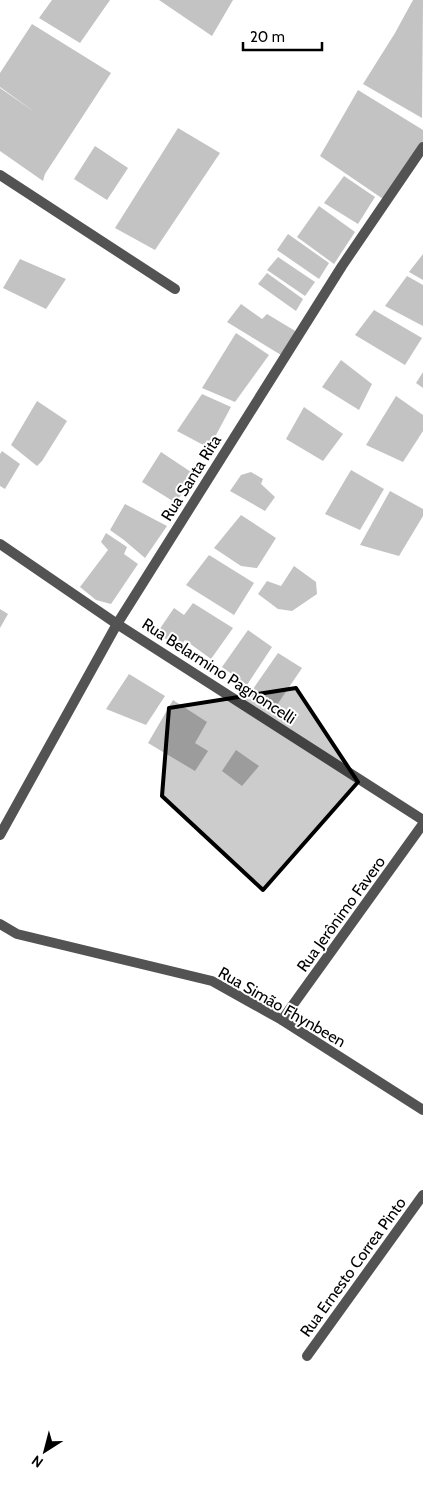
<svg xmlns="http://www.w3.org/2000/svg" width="423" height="1496" font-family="Cabin,sans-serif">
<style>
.building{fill:#c3c3c3}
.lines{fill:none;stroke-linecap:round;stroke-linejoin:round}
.minor{stroke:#535353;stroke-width:10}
.marked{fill:#000;fill-opacity:0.2;stroke:#000;stroke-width:4;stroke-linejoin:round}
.labels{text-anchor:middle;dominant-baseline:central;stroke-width:4;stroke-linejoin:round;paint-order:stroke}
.street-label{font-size:16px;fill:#000;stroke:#fff}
</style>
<rect width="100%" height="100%" fill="#fff"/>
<g class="building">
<polygon points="52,0 110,0 80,43 39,18"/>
<polygon points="159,0 233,0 212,36"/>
<polygon points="413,0 423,0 422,118 363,84 395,33"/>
<polygon points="32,24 111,73 45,174 43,181 0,151 0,88 36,113 0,87 0,73"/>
<polygon points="358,90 423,130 423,141 386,201 320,156"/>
<polygon points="178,128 220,153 155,250 115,228"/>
<polygon points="95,146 128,168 107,200 74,179"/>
<polygon points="344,176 375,197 358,224 324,203"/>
<polygon points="319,206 355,232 334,264 297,237"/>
<polygon points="288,234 329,263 319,279 277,250"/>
<polygon points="423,254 423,280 409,272"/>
<polygon points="278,257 315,282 305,296 267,270"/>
<polygon points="20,259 66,279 46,309 3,288"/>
<polygon points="267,273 303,299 296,311 258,284"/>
<polygon points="407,276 423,285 423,326 385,306"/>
<polygon points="241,304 262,319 267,314 297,332 281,355 227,322"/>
<polygon points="374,310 422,338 405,365 355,335"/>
<polygon points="236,333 269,355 235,402 202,388"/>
<polygon points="341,360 372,384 359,410 322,387"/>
<polygon points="423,372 423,388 416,383"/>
<polygon points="202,394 231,407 209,448 177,431"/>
<polygon points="396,396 423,415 423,431 403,462 366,445"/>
<polygon points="37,401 67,421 42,461 37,466 11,445"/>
<polygon points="304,407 343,434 323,461 286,439"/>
<polygon points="2,451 20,464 5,489 0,486 0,454"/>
<polygon points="161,452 194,474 176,503 142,482"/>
<polygon points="351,470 384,489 360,530 325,514"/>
<polygon points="251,472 263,479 261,484 275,497 265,511 230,491 241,475"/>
<polygon points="390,491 423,509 423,516 399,556 360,545"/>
<polygon points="125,504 167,526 145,558 124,540 110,530"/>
<polygon points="241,515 276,538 257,568 241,566 214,548"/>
<polygon points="106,533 127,547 124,554 138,564 111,604 96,600 80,587 108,550 101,542"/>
<polygon points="209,555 254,583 234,615 186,585"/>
<polygon points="294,566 316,582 317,594 292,611 278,609 258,594 267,581 281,586"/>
<polygon points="193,603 233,628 211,659 185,640 179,648 157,633 174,608 184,615"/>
<polygon points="0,609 8,614 0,628"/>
<polygon points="248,630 272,647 247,685 222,667"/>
<polygon points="278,653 302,668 277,705 253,689"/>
<polygon points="129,674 165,696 146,725 106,709"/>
<polygon points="173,700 207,722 195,743 208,751 195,771 148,743"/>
<polygon points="236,750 259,766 242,786 222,771"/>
</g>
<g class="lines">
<g class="minor">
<polyline points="0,175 175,289"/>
<polyline points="0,544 117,624 423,820"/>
<polyline points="0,835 117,624 342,266 423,147"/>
<polyline points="0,924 17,934 212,981 282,1020 423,1110"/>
<polyline points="282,1020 423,824"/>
<polyline points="307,1356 423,1195"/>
</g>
</g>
<path class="marked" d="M296,688L358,782L263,890L162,796L169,708Z"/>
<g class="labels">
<g class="street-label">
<text transform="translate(191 478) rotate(-58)">Rua Santa Rita</text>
<text transform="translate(219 671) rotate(33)">Rua Belarmino Pagnoncelli</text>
<text transform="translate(341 914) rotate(-54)">Rua Jerônimo Favero</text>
<text transform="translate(282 1007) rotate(30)">Rua Simão Fhynbeen</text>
<text transform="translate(353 1267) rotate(-54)">Rua Ernesto Correa Pinto</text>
</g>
</g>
<g transform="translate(45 1451) rotate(216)" stroke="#ffffff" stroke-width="4" paint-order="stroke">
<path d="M0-4L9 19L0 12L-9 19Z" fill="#000000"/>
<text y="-8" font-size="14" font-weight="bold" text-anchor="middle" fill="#000000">N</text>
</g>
<path d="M243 42v8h79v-8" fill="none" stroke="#000000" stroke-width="2.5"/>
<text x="250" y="42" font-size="15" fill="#000000" stroke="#ffffff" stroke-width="4" paint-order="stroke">20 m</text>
</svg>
